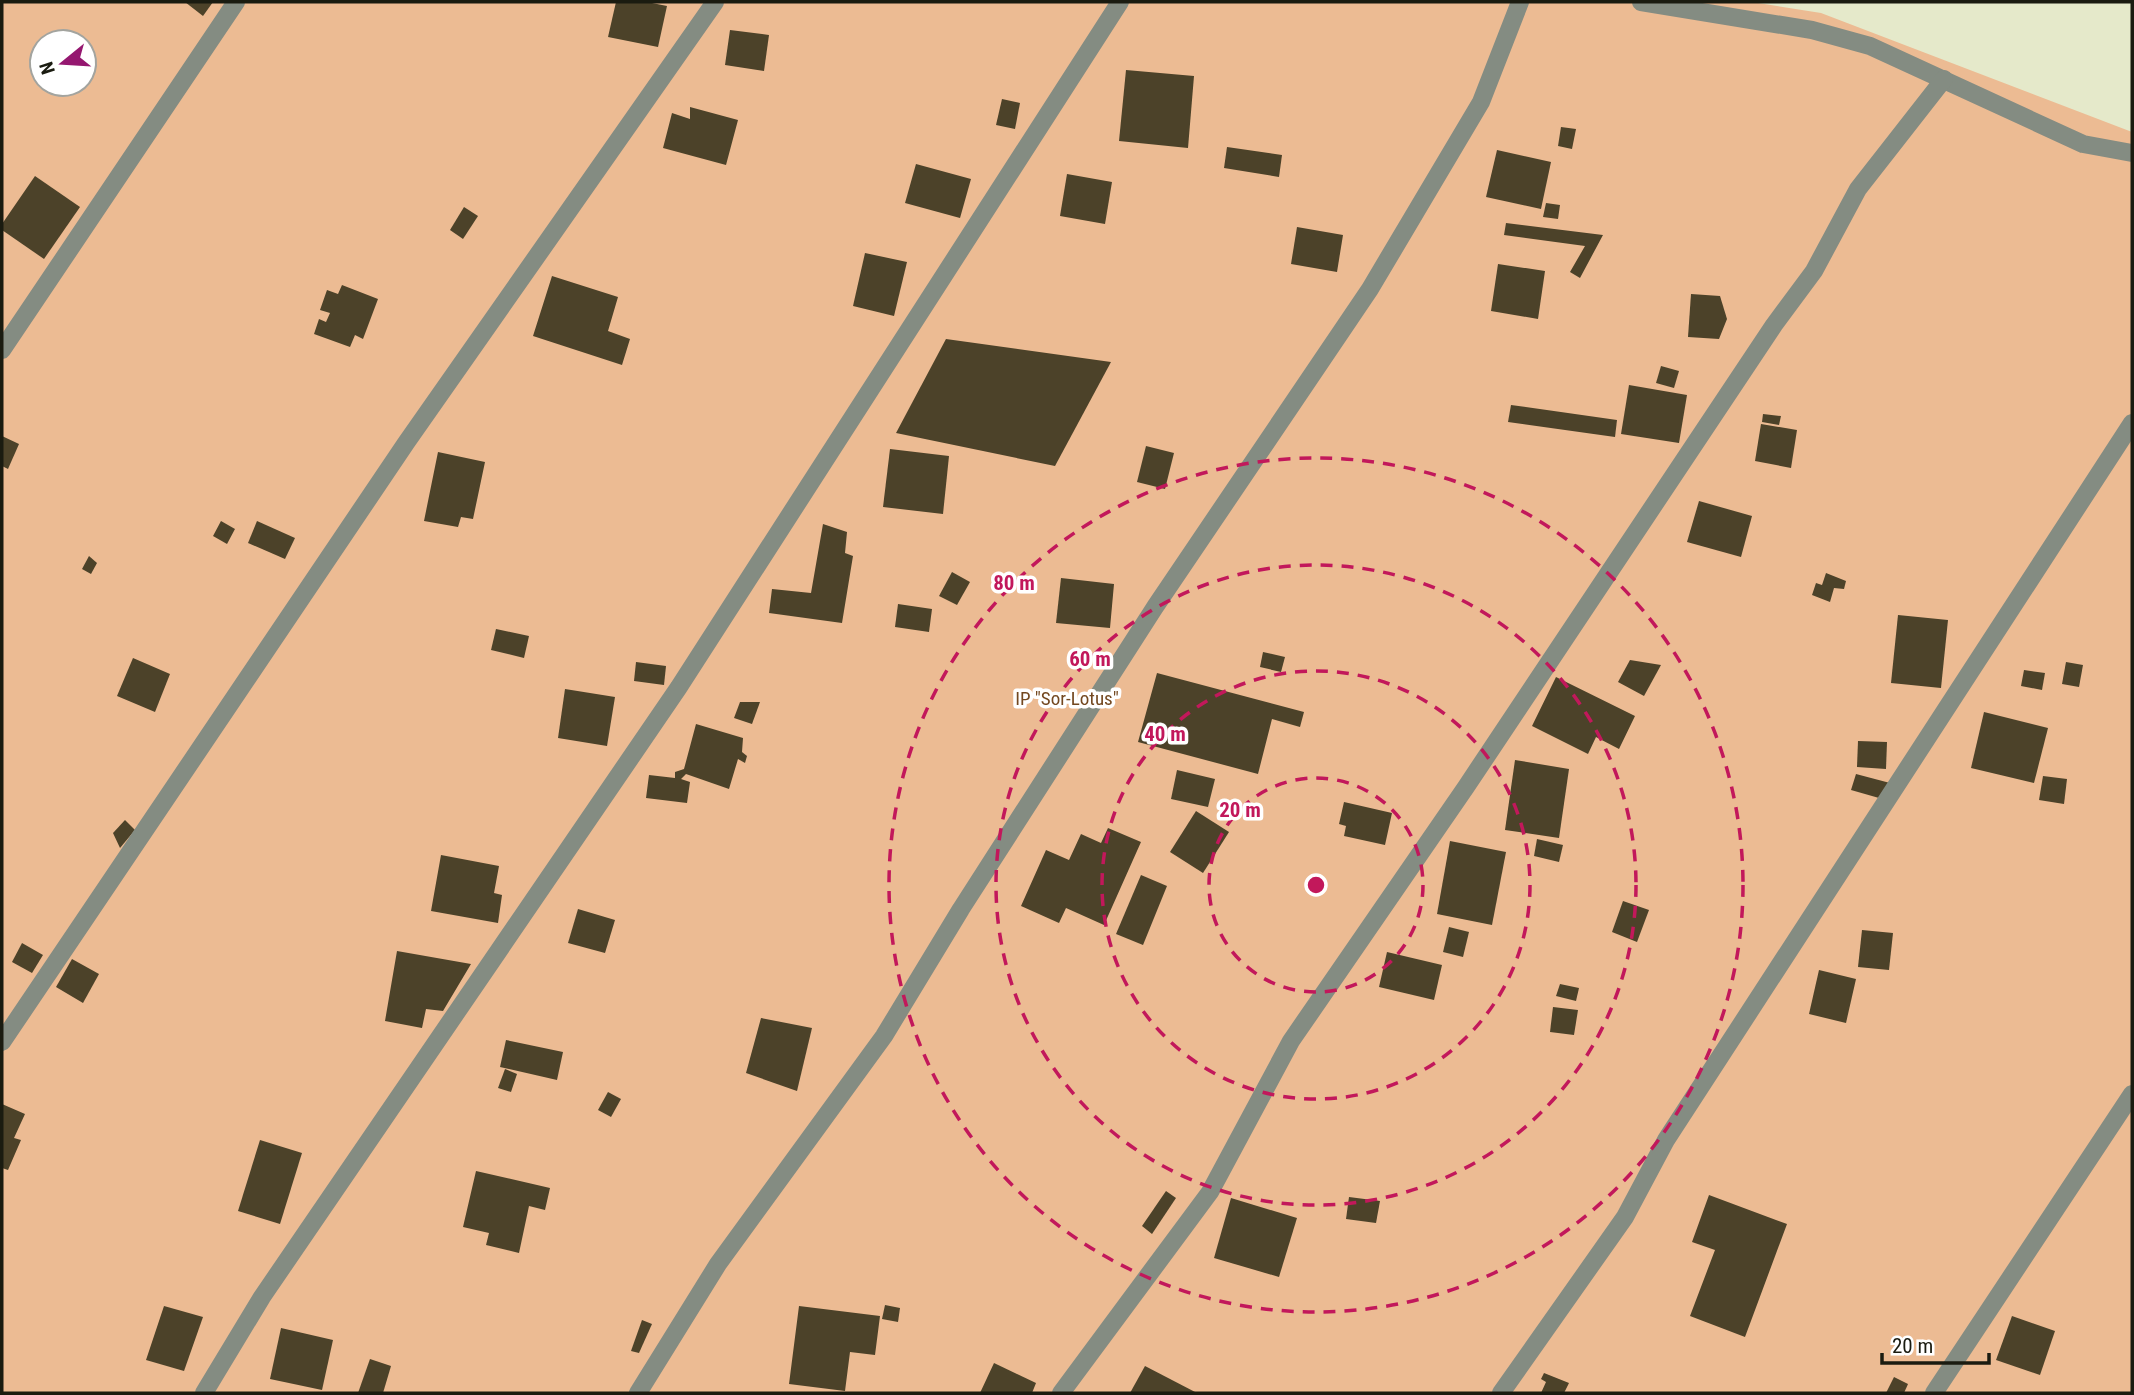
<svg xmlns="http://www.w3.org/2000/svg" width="2134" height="1395" font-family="'Roboto Condensed',sans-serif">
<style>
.green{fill:#ecbb93;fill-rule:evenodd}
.building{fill:#4c4229}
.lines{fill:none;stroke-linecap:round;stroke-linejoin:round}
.service{stroke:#848c82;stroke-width:18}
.minor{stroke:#848c82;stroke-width:18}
.ring{fill:none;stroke:#c2185b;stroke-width:3.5;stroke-dasharray:12 9}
.labels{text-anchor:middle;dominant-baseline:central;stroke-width:7;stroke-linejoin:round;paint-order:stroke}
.park-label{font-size:19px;fill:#734820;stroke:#fff}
.centre{fill:#c2185b;stroke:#fff;stroke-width:3.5}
.ring-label{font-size:21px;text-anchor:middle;font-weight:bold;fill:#c2185b;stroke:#fff;stroke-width:7;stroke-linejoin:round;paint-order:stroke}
</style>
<rect width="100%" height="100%" fill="#e5e9ca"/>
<path class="green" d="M2,2H1752L1821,13L2132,132V1393H2ZM42,42H84V84H42Z"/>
<g class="building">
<polygon points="185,2 213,2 203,16"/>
<polygon points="616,2 647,2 667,6 658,47 608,37"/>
<polygon points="730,30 769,35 764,71 725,65"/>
<polygon points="1126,70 1194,76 1188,148 1119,141"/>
<polygon points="1002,99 1020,103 1015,129 996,125"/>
<polygon points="690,107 738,120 726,165 663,148 672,113 690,119"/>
<polygon points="1561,127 1576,129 1572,149 1558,146"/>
<polygon points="1227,147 1282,155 1279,177 1224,168"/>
<polygon points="1497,150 1551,162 1541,209 1486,197"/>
<polygon points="916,164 971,179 960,218 905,203"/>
<polygon points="1067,174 1112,182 1105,224 1060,216"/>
<polygon points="35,176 80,207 44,259 2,230 2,224"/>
<polygon points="1546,203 1560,205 1558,219 1543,217"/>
<polygon points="464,207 478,216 463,239 450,230"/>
<polygon points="1506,223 1603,235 1580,278 1570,272 1585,246 1504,235"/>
<polygon points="1297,227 1343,235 1337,272 1291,264"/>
<polygon points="865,253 907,262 894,316 853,306"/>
<polygon points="1498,264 1545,271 1538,319 1491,311"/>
<polygon points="552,276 618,297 608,331 630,339 622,365 533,336"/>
<polygon points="342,285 378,299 363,339 355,335 350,347 314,334 319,319 326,322 330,313 320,310 327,290 338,294"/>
<polygon points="1691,294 1720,296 1727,319 1719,339 1688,337"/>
<polygon points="946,339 1111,362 1055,466 896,433"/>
<polygon points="1661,366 1679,371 1674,388 1656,383"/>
<polygon points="1629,385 1687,395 1679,443 1621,434"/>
<polygon points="1511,405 1617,420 1615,437 1508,422"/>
<polygon points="1763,414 1781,416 1779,425 1762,422"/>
<polygon points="1761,424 1797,430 1791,468 1755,461"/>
<polygon points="2,436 19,444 8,469 2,466"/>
<polygon points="1146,446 1174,453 1165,489 1137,482"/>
<polygon points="890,449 949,456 943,514 883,507"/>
<polygon points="438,452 485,462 473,519 461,517 458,527 424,521"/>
<polygon points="1699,501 1752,516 1741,557 1687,542"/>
<polygon points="221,521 235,529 227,544 213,536"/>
<polygon points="257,521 295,538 285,559 248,543"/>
<polygon points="823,524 847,532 845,553 853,556 842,623 769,613 772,589 811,593"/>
<polygon points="89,556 97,563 91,574 82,569"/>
<polygon points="952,572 970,582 957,605 939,596"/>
<polygon points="1826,573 1846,581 1844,589 1834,588 1830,602 1812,595 1816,583 1822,585"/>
<polygon points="1061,578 1114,584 1110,628 1056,623"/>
<polygon points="898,604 932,609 929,632 895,627"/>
<polygon points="1898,615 1948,620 1941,688 1891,683"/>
<polygon points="496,629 529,636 524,658 491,650"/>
<polygon points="1263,652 1285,657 1281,672 1260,667"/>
<polygon points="133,658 170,674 155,712 117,696"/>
<polygon points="1630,660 1661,665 1644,696 1618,682"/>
<polygon points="636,662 666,666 664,685 634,681"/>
<polygon points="2066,662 2083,665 2079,687 2062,684"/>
<polygon points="2024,670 2045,673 2042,690 2021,686"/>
<polygon points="1157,673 1304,712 1300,727 1272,719 1258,774 1138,742"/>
<polygon points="1556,677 1635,716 1619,749 1596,737 1588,754 1532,726"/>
<polygon points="565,689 615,697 607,746 558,738"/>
<polygon points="740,702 760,702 752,724 734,718"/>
<polygon points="1984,712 2048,728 2034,783 1971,768"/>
<polygon points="696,724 743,738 742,752 747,756 745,763 738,759 729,789 686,774 681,779 690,782 687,803 646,798 649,775 675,778 675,772 684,769"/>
<polygon points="1858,741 1887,742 1886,769 1857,767"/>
<polygon points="1515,760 1569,769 1559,838 1505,830"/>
<polygon points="1177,770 1215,779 1208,807 1171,799"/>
<polygon points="1856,774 1890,783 1879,798 1851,790"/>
<polygon points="2043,776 2067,779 2064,804 2039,800"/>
<polygon points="1344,802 1392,813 1385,845 1344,836 1346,826 1339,824"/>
<polygon points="1196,811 1229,832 1203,873 1170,852"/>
<polygon points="125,820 135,830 120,848 113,833"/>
<polygon points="1108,828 1141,842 1104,925 1066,908 1059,923 1021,906 1046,850 1069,860 1081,834 1101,843"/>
<polygon points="1537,839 1563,845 1559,862 1534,856"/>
<polygon points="1450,841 1506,852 1492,925 1437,914"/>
<polygon points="441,855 499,866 494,893 502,895 498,923 431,911"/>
<polygon points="1141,875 1167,886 1143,945 1116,934"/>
<polygon points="1623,901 1649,910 1637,942 1612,932"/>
<polygon points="578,909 615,920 605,953 568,943"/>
<polygon points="1449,927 1469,932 1463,957 1443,952"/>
<polygon points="1862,930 1893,933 1889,970 1858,967"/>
<polygon points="22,943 43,955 32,973 12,962"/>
<polygon points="397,951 471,964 443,1011 426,1009 422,1028 385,1021"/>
<polygon points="1387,952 1442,965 1434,1000 1379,987"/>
<polygon points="72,959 99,974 83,1003 56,987"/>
<polygon points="1819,970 1856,979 1846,1023 1809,1014"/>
<polygon points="1560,984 1579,988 1576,1001 1556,996"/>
<polygon points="1553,1007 1578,1010 1574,1035 1550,1032"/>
<polygon points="761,1018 812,1028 797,1091 746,1073"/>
<polygon points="506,1040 563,1052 557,1080 500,1067"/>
<polygon points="505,1069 517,1074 511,1092 498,1088"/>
<polygon points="608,1092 621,1099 611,1117 598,1110"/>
<polygon points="2,1104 25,1114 14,1138 21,1140 8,1170 2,1168"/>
<polygon points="260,1140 302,1153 280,1224 238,1211"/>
<polygon points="476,1171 550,1188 545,1210 529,1206 519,1253 486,1245 489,1233 463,1227"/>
<polygon points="1166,1191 1176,1198 1152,1234 1142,1226"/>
<polygon points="1709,1195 1787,1224 1745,1337 1690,1316 1715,1250 1692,1242"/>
<polygon points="1349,1197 1380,1201 1376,1223 1346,1219"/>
<polygon points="1231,1198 1297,1218 1279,1277 1214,1258"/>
<polygon points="885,1305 900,1308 898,1322 882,1319"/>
<polygon points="164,1306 203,1317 184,1371 146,1360"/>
<polygon points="799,1306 880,1316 875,1355 850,1352 845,1391 789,1384"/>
<polygon points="2012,1316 2055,1331 2040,1375 1996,1360"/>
<polygon points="642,1320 652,1324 639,1353 631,1351"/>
<polygon points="281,1328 333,1340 322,1390 270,1379"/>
<polygon points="370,1359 391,1366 383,1393 358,1393"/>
<polygon points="994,1363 1036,1383 1032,1393 980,1393"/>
<polygon points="1145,1366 1197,1393 1130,1393"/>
<polygon points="1544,1373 1569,1383 1564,1393 1541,1393 1546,1382 1541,1379"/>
<polygon points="1894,1377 1908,1384 1904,1393 1886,1393"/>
</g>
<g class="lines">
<polyline class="service" points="1641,2 1812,30 1870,46 2083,144 2132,153"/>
<g class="minor">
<polyline points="2,350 236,2"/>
<polyline points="2,1042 406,443 715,2"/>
<polyline points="204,1393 262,1297 679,687 1120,2"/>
<polyline points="638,1393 718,1264 884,1036 961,909 1155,607 1370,289 1481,102 1520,2"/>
<polyline points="1061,1393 1210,1192 1291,1041 1466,787 1774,325 1814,271 1858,189 1944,79"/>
<polyline points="1501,1393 1625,1217 1666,1140 2132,423"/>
<polyline points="1934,1393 2132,1094"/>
</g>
</g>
<g class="ring">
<circle cx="1316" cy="885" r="107"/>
<circle cx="1316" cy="885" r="214"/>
<circle cx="1316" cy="885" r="320"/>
<circle cx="1316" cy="885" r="427"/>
</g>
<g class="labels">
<g class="park-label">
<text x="1067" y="698">IP "Sor-Lotus"</text>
</g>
</g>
<circle cx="1316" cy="885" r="10" class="centre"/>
<g class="ring-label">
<text x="1014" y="590">80 m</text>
<text x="1090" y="666">60 m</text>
<text x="1165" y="741">40 m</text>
<text x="1240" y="817">20 m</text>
</g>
<rect width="2134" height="1395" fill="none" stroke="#1a1b10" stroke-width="7"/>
<g transform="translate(63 63) rotate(252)"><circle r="33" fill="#ffffff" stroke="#a3a49f" stroke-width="2"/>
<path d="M0-5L12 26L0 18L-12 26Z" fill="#951770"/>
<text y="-10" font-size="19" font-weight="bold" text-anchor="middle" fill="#1a1b10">N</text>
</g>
<path d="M1882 1353v10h107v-10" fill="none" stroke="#1a1b10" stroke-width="3.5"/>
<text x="1892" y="1353" font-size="21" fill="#1a1b10" stroke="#ffffff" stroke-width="5" paint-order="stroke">20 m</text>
</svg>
